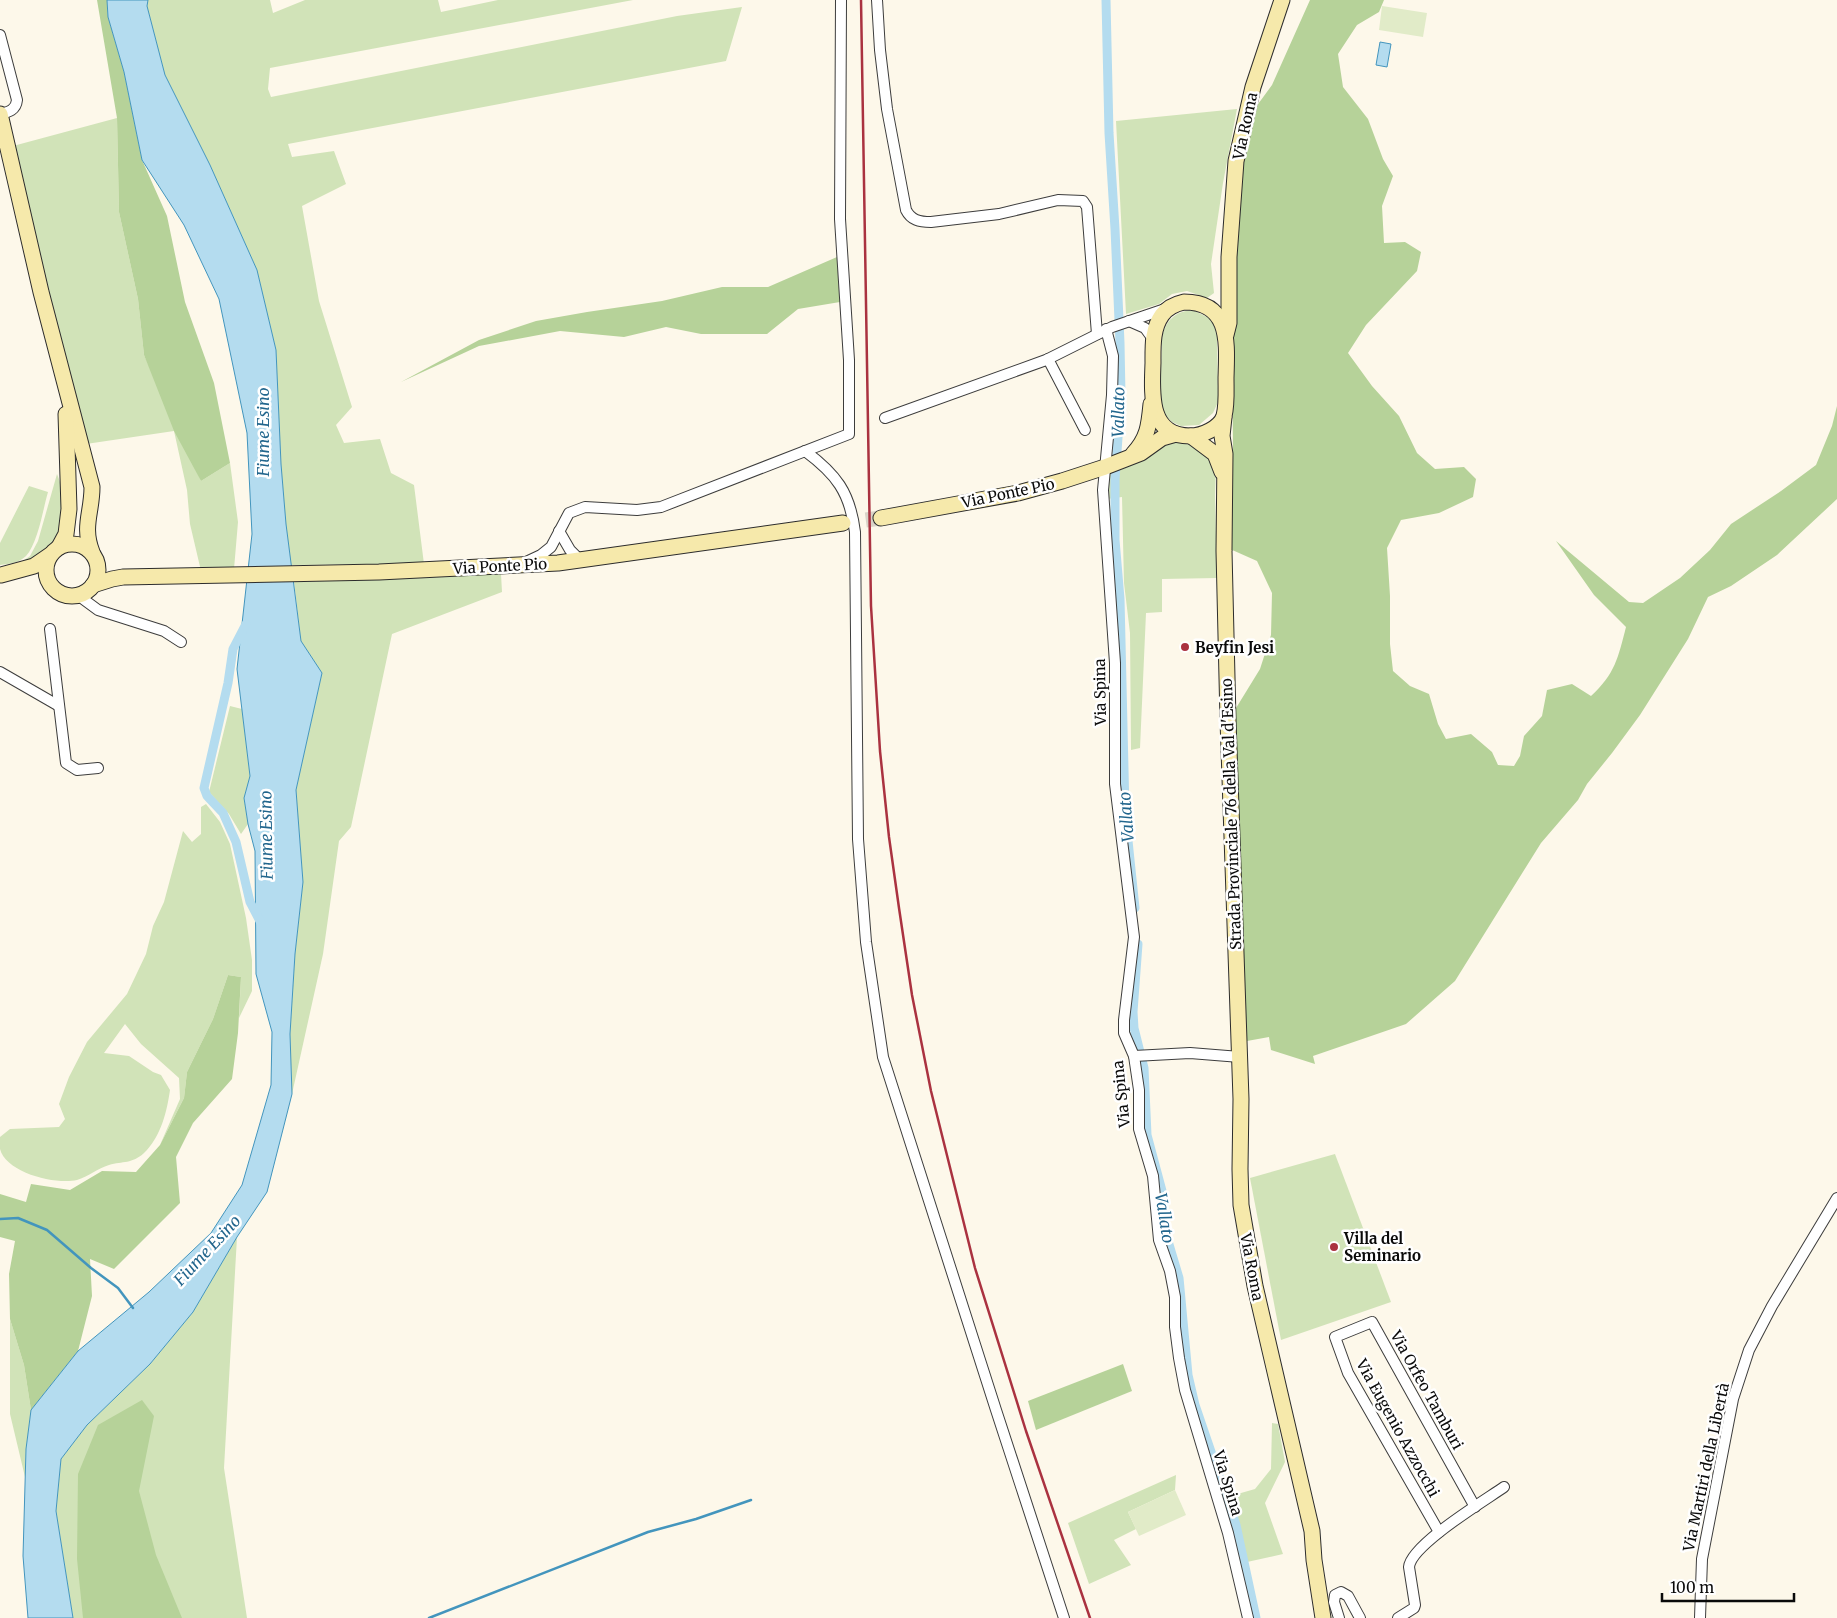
<svg xmlns="http://www.w3.org/2000/svg" width="1837" height="1618" font-family="Merriweather,serif">
<style>
.green{fill:#d1e3b8}
.forest{fill:#b6d299}
.pitch{fill:#e1ebc8}
.water{fill:#b4dcef;stroke:#4395bd}
.lines{fill:none;stroke-linecap:round;stroke-linejoin:round}
.stream{stroke:#4395bd;stroke-width:2.5}
.canal{stroke:#b4dcef;stroke-width:9}
.secondary-tunnel{stroke:#d9d4c8;stroke-width:15;stroke-dasharray:15 8;stroke-linecap:butt}
.street-casing{stroke:#3d3d3d;stroke-width:12}
.secondary-casing{stroke:#2c2c2c;stroke-width:17}
.street{stroke:#fff;stroke-width:10}
.secondary{stroke:#f6e9ab;stroke-width:15}
.rail{stroke:#aa3240;stroke-width:2.5}
.poi-dot{fill:#aa3240;stroke:#fff;stroke-width:2}
.labels{text-anchor:middle;dominant-baseline:central;stroke-width:5;stroke-linejoin:round;paint-order:stroke}
.street-label{font-size:15px;fill:#0a0a0a;stroke:#fff}
.poi-label{font-size:15px;font-weight:bold;fill:#0a0a0a;stroke:#fff;text-anchor:start}
.water-label{font-size:16px;font-style:italic;fill:#22668d;stroke:#fff}
</style>
<rect width="100%" height="100%" fill="#fdf8ea"/>
<g class="green">
<polygon points="148,0 270,0 273,13 305,0 438,0 441,12 498,0 633,0 270,68 268,89 271,97 677,16 742,7 726,61 288,144 292,157 334,151 346,184 302,206 319,301 352,407 336,425 344,443 380,439 391,473 414,485 424,564 291,565 286,524 281,464 276,350 257,270 210,165 165,75 147,6"/>
<polygon points="1237,109 1223,183 1211,264 1214,293 1207,298 1187,291 1172,294 1159,304 1126,314 1116,121"/>
<polygon points="117,118 119,212 138,299 144,355 201,481 230,463 238,522 234,569 201,571 190,524 187,490 174,431 86,444 13,146"/>
<path d="M1193,310L1209,318L1214,325L1217,336L1218,402L1213,413L1199,425L1181,426L1172,422L1166,416L1160,405L1162,338C1165,320 1176,311 1193,310Z"/>
<polygon points="1174,441 1194,446 1210,455 1216,468 1215,495 1217,578 1162,579 1162,612 1146,613 1140,748 1131,750 1130,633 1124,583 1122,497 1107,499 1109,475 1143,460 1160,447"/>
<path d="M57,474C63,489 63,493 62,508C61,516 62,525 59,532C53,547 34,559 20,563L30,556L38,541Z"/>
<path d="M29,486L48,492C43,509 38,543 26,556C19,563 9,564 0,565V543Z"/>
<polygon points="501,574 502,592 392,634 351,827 339,841 323,954 292,1094 290,1034 295,954 303,882 296,790 322,673 301,641 294,582"/>
<polygon points="230,706 242,709 250,777 244,798 248,824 241,834 229,814 209,792"/>
<path d="M206,804L220,822L230,844L246,918L252,960V991L239,1018L241,977L228,975L213,1019L187,1072L184,1098L160,1145L180,1099L179,1078L141,1044L125,1024L104,1053L129,1056L153,1072L161,1075L170,1090C167,1111 161,1137 144,1153C132,1164 123,1161 109,1165C98,1168 88,1177 77,1180C56,1185 6,1173 0,1149C0,1146 0,1141 0,1137L10,1129L59,1127L65,1119L59,1104L69,1077L87,1042L127,994L146,954L153,926L164,902L183,831L192,842L201,834V807Z"/>
<polygon points="1335,1154 1391,1302 1281,1340 1250,1178"/>
<polygon points="237,1237 224,1468 247,1618 73,1618 56,1511 61,1459 87,1425 150,1364 193,1312"/>
<polygon points="10,1319 24,1365 31,1410 26,1449 25,1477 10,1414"/>
<polygon points="1272,1423 1278,1424 1285,1462 1265,1503 1283,1554 1247,1562 1239,1566 1220,1499 1255,1489 1271,1469"/>
<polygon points="1176,1475 1175,1490 1128,1512 1136,1529 1114,1540 1131,1565 1089,1584 1068,1523"/>
</g>
<g class="forest">
<polygon points="97,0 107,0 108,17 124,72 142,160 167,216 185,302 214,383 230,463 201,481 174,431 144,355 138,299 119,212 117,118"/>
<path d="M1310,0H1384L1379,12L1357,25L1338,54L1343,87L1368,119L1383,159L1393,176L1382,206L1384,243L1405,242L1421,252L1417,271L1366,325L1348,353L1372,386L1399,416L1417,453L1435,469L1464,467L1476,479L1473,497L1439,513L1401,520L1387,548L1390,596V644L1393,671L1410,686L1429,694L1438,724L1446,739L1471,734L1492,752L1498,765L1514,766L1520,756L1524,736L1542,716L1547,690L1572,684L1591,696C1615,674 1618,658 1626,627L1594,595L1556,541L1629,602L1643,603L1680,578L1710,550L1731,524L1781,491L1816,465L1832,426L1837,406V499L1777,555L1731,586L1708,597L1688,639L1640,715L1612,753L1587,784L1578,800L1541,843L1455,981L1406,1024L1313,1056L1315,1064L1271,1050L1269,1037L1247,1041L1233,713L1260,669L1271,635L1272,593L1257,561L1230,549L1233,451L1232,339L1235,266L1241,177L1253,111L1272,85Z"/>
<polygon points="837,257 840,302 798,309 767,334 701,334 666,327 624,337 560,331 479,346 401,382 479,340 536,321 587,312 662,301 722,287 768,287"/>
<polygon points="228,975 241,977 238,1033 232,1079 193,1123 176,1157 180,1203 114,1269 90,1259 92,1296 78,1351 31,1410 24,1365 10,1319 9,1274 15,1241 0,1237 0,1194 26,1202 31,1184 70,1190 102,1171 136,1172 160,1145 184,1098 187,1072 213,1019"/>
<polygon points="1123,1364 1132,1391 1036,1430 1028,1401"/>
<polygon points="142,1400 154,1416 139,1491 156,1555 182,1618 83,1618 77,1559 78,1474 98,1425"/>
</g>
<g class="pitch">
<polygon points="1382,6 1427,13 1423,37 1379,30"/>
<polygon points="1175,1490 1186,1515 1139,1536 1128,1512"/>
</g>
<g class="water">
<polygon points="107,0 148,0 147,6 165,75 210,165 257,270 276,350 281,464 286,524 301,641 322,673 296,790 303,882 295,954 290,1034 292,1094 267,1192 237,1237 193,1312 150,1364 87,1425 61,1459 56,1511 73,1618 28,1618 23,1556 26,1449 31,1410 78,1351 149,1292 211,1233 242,1185 271,1085 272,1032 256,974 255,851 248,824 244,798 250,776 237,669 252,534 247,433 219,299 184,225 142,160 124,72 108,17"/>
<polygon points="1380,42 1391,44 1387,67 1376,65"/>
</g>
<g class="lines">
<g class="stream">
<polyline points="0,1219 18,1218 47,1230 91,1268 118,1288 133,1308"/>
<polyline points="429,1618 648,1532 696,1519 751,1500"/>
</g>
<g class="canal">
<polyline points="1106,0 1109,133 1115,229 1120,343 1121,396 1115,479 1115,540 1120,599 1125,812 1135,908"/>
<polyline points="246,624 233,649 228,683 204,788 207,796 223,813 236,842 250,902 261,923"/>
<polyline points="1138,944 1133,1012 1134,1028 1144,1068 1147,1135 1162,1191 1165,1231 1179,1278 1188,1375 1195,1405 1236,1525 1256,1618"/>
</g>
<polyline class="secondary-tunnel" points="843,523 881,518"/>
<defs>
<g id="street">
<path d="M877,0L880,50L887,109L906,210C911,220 919,222 931,222L999,214L1058,200L1083,201L1087,207L1097,334"/>
<path d="M0,35L17,100C16,110 9,112 0,114"/>
<polyline points="1129,321 1145,328 1153,339"/>
<polyline points="1106,329 1113,356 1112,395 1103,490 1115,663 1115,784 1134,937 1124,1020 1124,1033 1134,1056 1139,1090 1139,1129 1153,1176 1159,1240 1170,1271 1175,1297 1175,1327 1179,1358 1185,1390 1228,1533 1248,1618"/>
<polyline points="1048,359 1085,430"/>
<polyline points="885,418 1046,360 1112,327 1168,308"/>
<path d="M805,451C836,474 850,492 855,532L858,839L866,942L883,1057L996,1410L1064,1618"/>
<polyline points="559,531 570,550 581,561"/>
<polyline points="526,562 541,555 551,547 569,513 585,507 637,510 661,507 849,434 849,360 840,219 841,0"/>
<polyline points="79,596 98,610 164,631 181,642"/>
<polyline points="50,629 66,763 77,770 98,768"/>
<polyline points="0,672 59,706"/>
<polyline points="1134,1056 1190,1053 1240,1057"/>
<polyline points="1439,1532 1348,1373 1335,1337 1372,1322 1475,1507"/>
<polyline points="1339,1618 1334,1602 1335,1595 1341,1592 1348,1596 1360,1618"/>
<path d="M1398,1618L1414,1608L1415,1605L1409,1567C1411,1545 1484,1501 1504,1487"/>
<polyline points="1700,1618 1702,1559 1733,1399 1749,1350 1772,1306 1837,1198"/>
</g>
<g id="secondary">
<path d="M0,114L41,292L92,487C92,513 82,526 92,552"/>
<path d="M1184,302C1231,302 1227,343 1226,378C1226,390 1227,405 1224,416C1220,428 1202,436 1190,436C1148,436 1152,392 1153,363C1153,347 1152,329 1162,315C1167,308 1175,304 1184,302Z"/>
<polyline points="1226,335 1229,323 1229,257 1236,161 1253,87 1282,0"/>
<polyline points="1224,417 1222,436 1225,454 1224,551 1228,720 1241,1099 1240,1169 1241,1205 1255,1286 1312,1531 1314,1560 1323,1618"/>
<polyline points="1191,436 1215,454 1222,472"/>
<path d="M1133,454C1148,438 1149,425 1151,404"/>
<polyline points="881,518 1018,493 1062,481 1105,467 1141,453 1162,438 1176,434"/>
<circle cx="72" cy="570" r="26"/>
<polyline points="59,547 66,534 69,509 66,414"/>
<polyline points="1,575 34,566 50,555"/>
<polyline points="93,585 112,579 123,577 379,572 558,563 843,523"/>
</g>
</defs>
<use href="#street" class="street-casing"/>
<use href="#secondary" class="secondary-casing"/>
<use href="#street" class="street"/>
<use href="#secondary" class="secondary"/>
<polyline class="rail" points="861,0 871,606 880,751 889,837 899,908 912,995 931,1091 975,1268 1026,1431 1090,1618"/>
</g>
<g class="poi-dot">
<circle cx="1185" cy="647" r="5"/>
<circle cx="1334" cy="1247" r="5"/>
</g>
<g class="labels">
<g class="street-label">
<text transform="translate(1245 126) rotate(-78)">Via Roma</text>
<text transform="translate(1008 493) rotate(-12)">Via Ponte Pio</text>
<text transform="translate(500 566) rotate(-3)">Via Ponte Pio</text>
<text transform="translate(1100 692) rotate(-91)">Via Spina</text>
<text transform="translate(1231 814) rotate(-92)">Strada Provinciale 76 della Val d'Esino</text>
<text transform="translate(1121 1094) rotate(-96)">Via Spina</text>
<text transform="translate(1252 1267) rotate(79)">Via Roma</text>
<text transform="translate(1427 1390) rotate(61)">Via Orfeo Tamburi</text>
<text transform="translate(1398 1428) rotate(61)">Via Eugenio Azzocchi</text>
<text transform="translate(1706 1467) rotate(-78)">Via Martiri della Libertà</text>
<text transform="translate(1228 1483) rotate(73)">Via Spina</text>
</g>
<g class="poi-label">
<text x="1195" y="647">Beyfin Jesi</text>
<text x="1344" y="1238">Villa del<tspan x="1344" dy="17">Seminario</tspan></text>
</g>
<g class="water-label">
<text transform="translate(1118 412) rotate(-89)">Vallato</text>
<text transform="translate(263 432) rotate(-90)">Fiume Esino</text>
<text transform="translate(1126 817) rotate(-94)">Vallato</text>
<text transform="translate(266 835) rotate(-91)">Fiume Esino</text>
<text transform="translate(1165 1218) rotate(81)">Vallato</text>
<text transform="translate(207 1250) rotate(-47)">Fiume Esino</text>
</g>
</g>
<path d="M1662 1593v8h132v-8" fill="none" stroke="#0a0a0a" stroke-width="2.5"/>
<text x="1670" y="1593" font-size="15" fill="#0a0a0a" stroke="#ffffff" stroke-width="4" paint-order="stroke">100 m</text>
</svg>
